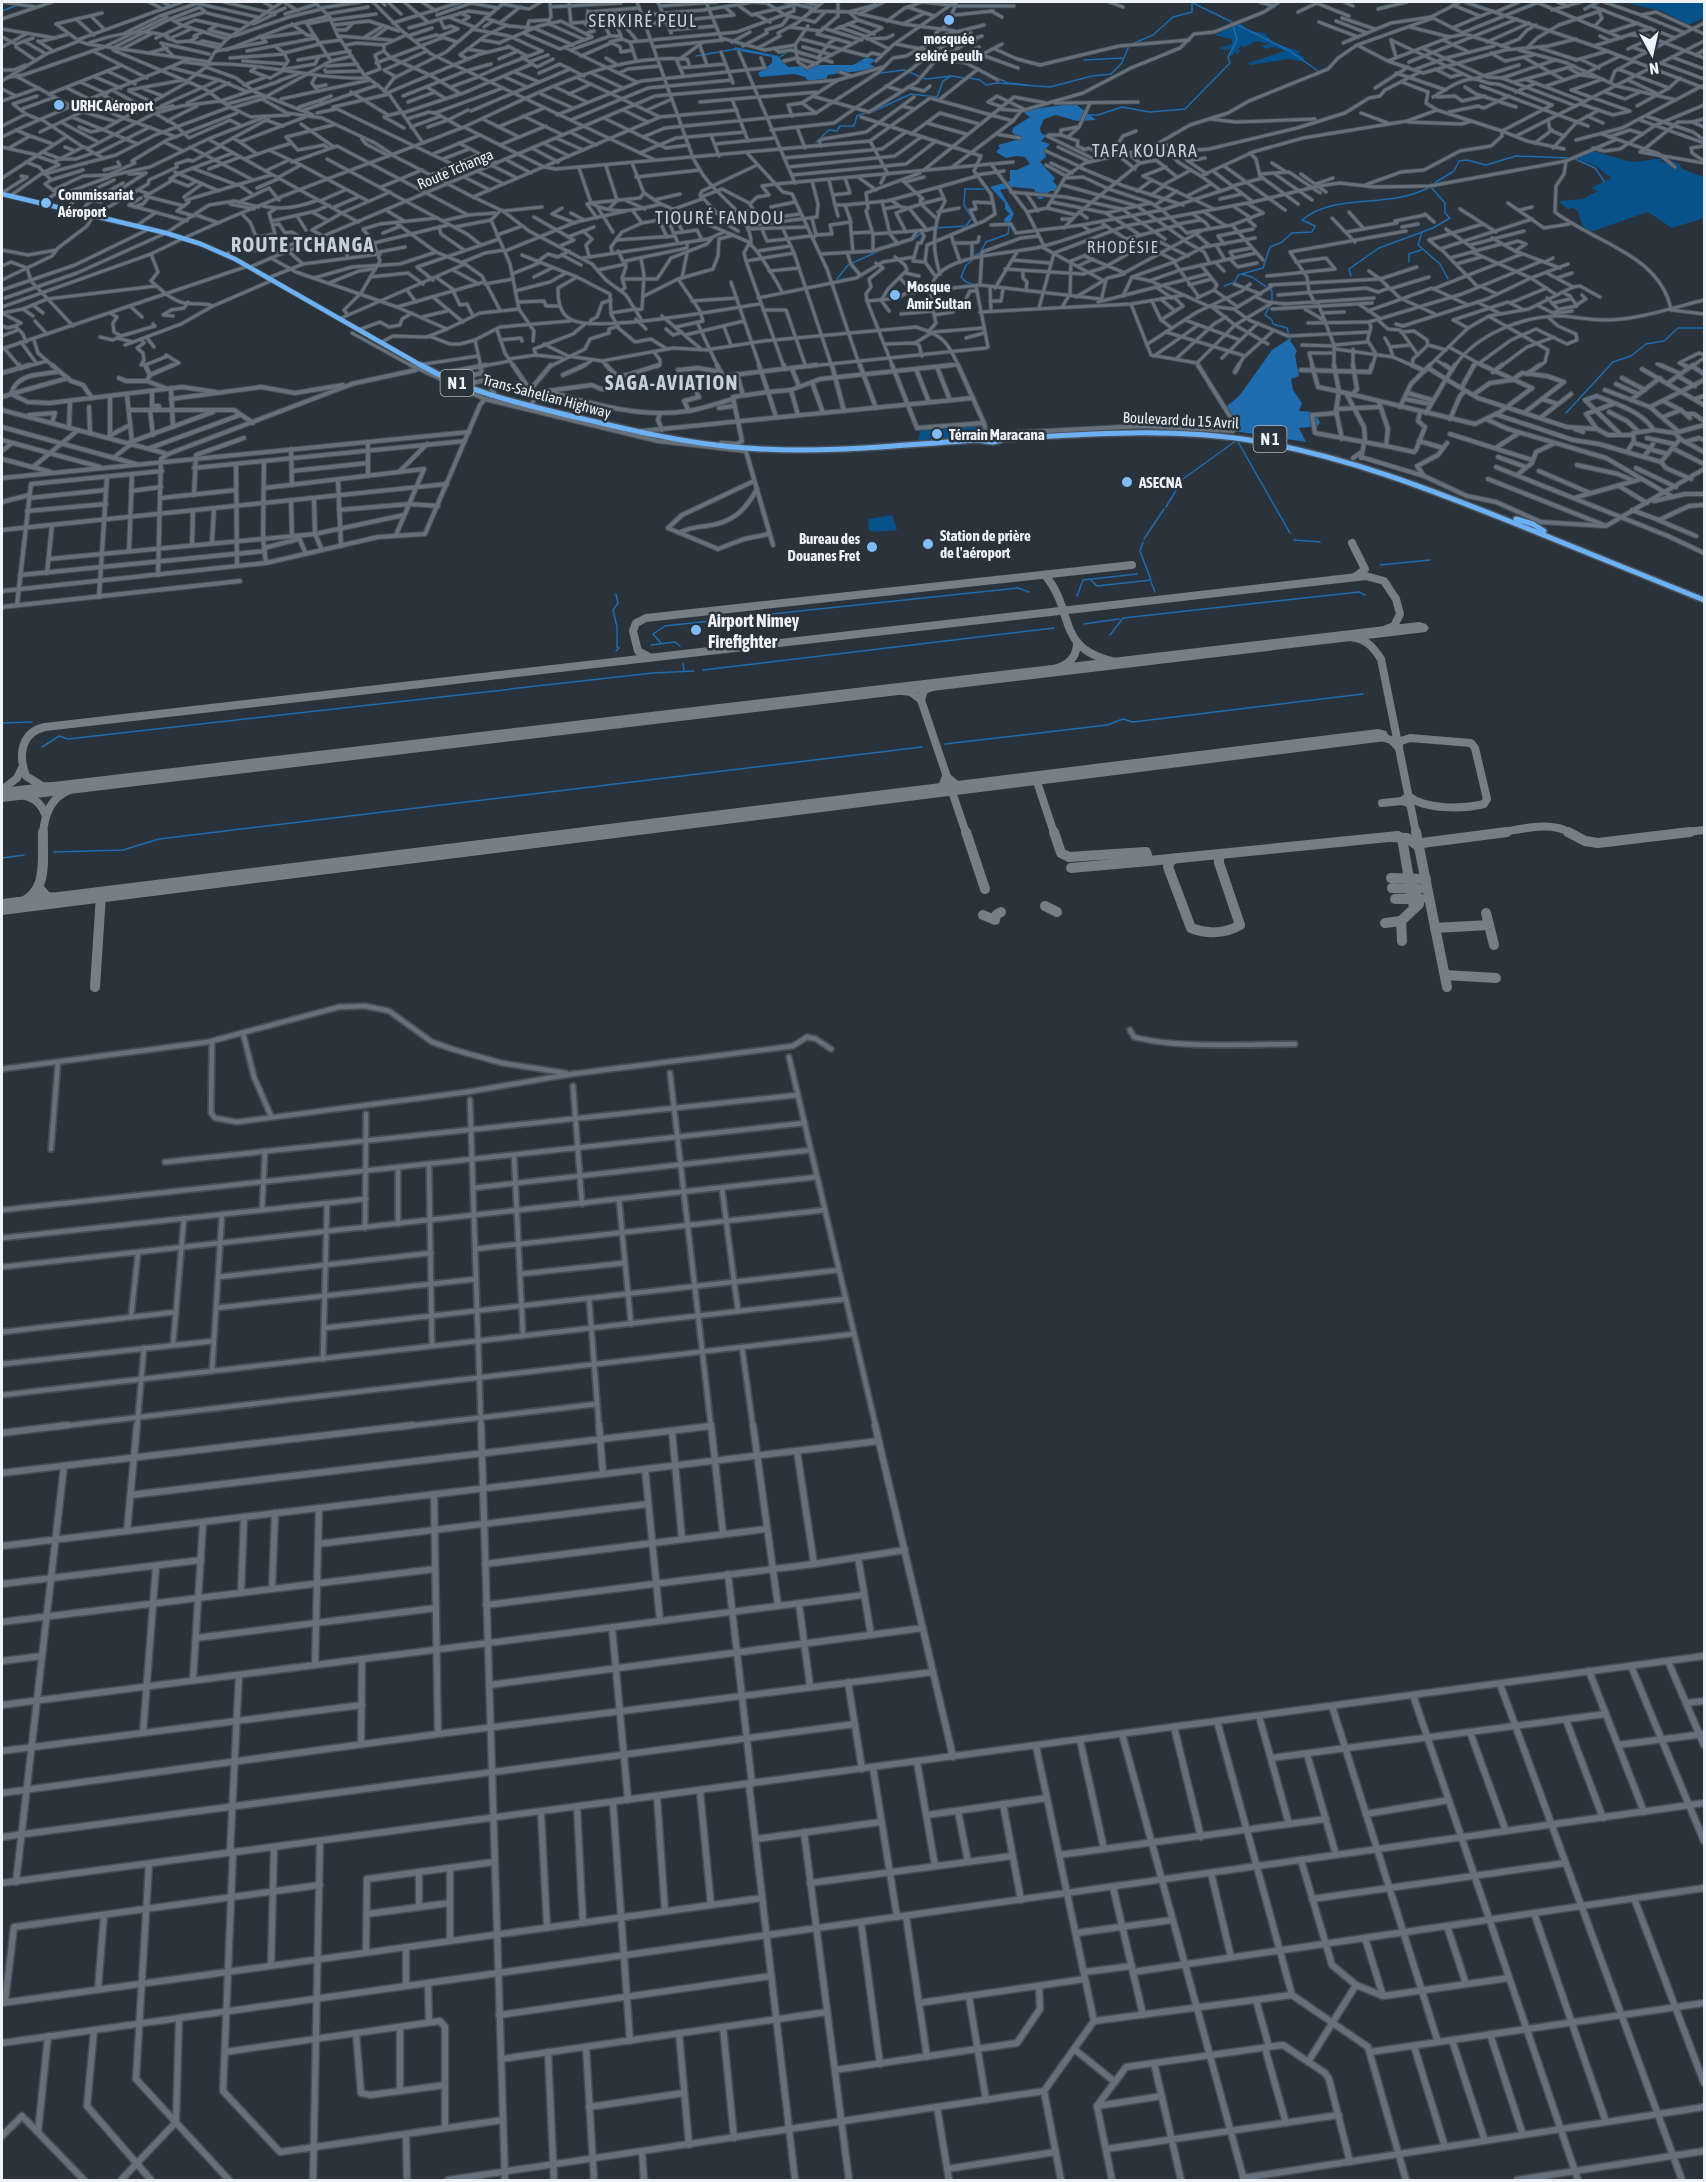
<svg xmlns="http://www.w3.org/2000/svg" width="1706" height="2182" font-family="'Asap Condensed',sans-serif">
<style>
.green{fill:#08528b}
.water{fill:#1f6cae}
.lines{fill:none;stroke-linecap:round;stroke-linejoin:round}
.stream{stroke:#1f6cae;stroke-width:1.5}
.taxiway-far1{stroke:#767e86;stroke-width:8}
.taxiway{stroke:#767e86;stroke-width:10}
.runway{fill:#767e86;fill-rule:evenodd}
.minor-far3-casing{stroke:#474e56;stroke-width:4.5}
.minor-far2-casing{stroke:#474e56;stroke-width:6}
.minor-far1-casing{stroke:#474e56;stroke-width:8}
.minor-casing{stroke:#474e56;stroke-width:9}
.highway-far1-casing{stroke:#474e56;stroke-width:6}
.highway-casing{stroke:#474e56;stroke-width:8}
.minor-far3{stroke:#65707a;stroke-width:3}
.minor-far2{stroke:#65707a;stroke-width:4}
.minor-far1{stroke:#65707a;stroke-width:4.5}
.minor{stroke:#65707a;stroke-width:6}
.highway-far1{stroke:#6cb1f4;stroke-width:4.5}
.highway{stroke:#6cb1f4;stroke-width:5}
.poi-dot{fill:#80bdfa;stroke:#2a333c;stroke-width:2}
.labels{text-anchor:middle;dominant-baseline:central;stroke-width:5;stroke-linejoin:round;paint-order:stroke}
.far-poi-label{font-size:15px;font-weight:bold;fill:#edf3f9;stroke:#2a333c;text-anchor:start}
.far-street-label{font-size:15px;fill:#edf3f9;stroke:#2a333c}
.far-neighbourhood-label{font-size:16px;letter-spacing:1.5px;fill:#c5d1dd;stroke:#2a333c}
.shield{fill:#2a333c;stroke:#b2b9c0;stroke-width:1.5}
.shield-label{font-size:16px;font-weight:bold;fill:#edf3f9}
.far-quarter-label{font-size:18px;letter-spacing:1.5px;fill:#c5d1dd;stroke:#2a333c}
.poi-label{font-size:18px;font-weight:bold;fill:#edf3f9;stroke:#2a333c;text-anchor:start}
.far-district-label{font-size:20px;font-weight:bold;letter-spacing:1.5px;fill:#c5d1dd;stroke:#2a333c}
</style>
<rect width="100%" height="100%" fill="#2a333c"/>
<g class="green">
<polygon points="1622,2 1704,2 1704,18 1688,25 1662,11"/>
<polygon points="1239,23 1250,31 1264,33 1274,43 1302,52 1297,53 1304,57 1304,62 1288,59 1250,65 1248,63 1285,51 1275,47 1265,49 1266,48 1260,46 1270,44 1257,41 1244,47 1241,45 1238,50 1241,51 1237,54 1235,51 1232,56 1228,55 1231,49 1225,50 1220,48 1232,44 1232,39 1214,35"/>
<path d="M1593,151C1605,154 1616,158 1627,161C1639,164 1652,157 1666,159L1659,161L1666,163L1670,160L1679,164L1682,169L1704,177V218L1672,228L1648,212L1590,232L1582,225L1578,211L1573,208L1567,209L1559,201L1583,199L1598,191L1591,188L1611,178L1596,166L1576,158Z"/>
<polygon points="981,422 984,433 975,437 918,440 922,428"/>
<polygon points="892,515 897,530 876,532 869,530 868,519"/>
</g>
<g class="water">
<path d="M735,47L778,56L788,67L802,66L805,70L818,65H853L867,57L876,60L870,64L877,68C860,72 844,72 828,75L826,79L808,81L805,77L794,74L760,77L758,73L772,63V57L734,50Z"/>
<polygon points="1070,104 1077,105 1096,120 1077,121 1056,115 1044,119 1040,128 1041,133 1046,136 1041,141 1050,144 1045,150 1046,157 1040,162 1055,178 1053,181 1058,187 1056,191 1050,191 1042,199 1038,199 1034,189 1013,187 1000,190 1014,214 1010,222 1005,222 1004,219 1010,214 1005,209 1005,203 990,187 1010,181 1010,170 1017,170 1030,164 1025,157 1016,156 1006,158 996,152 1000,148 998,145 1020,139 1012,132 1013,128 1030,117 1024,113 1026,110"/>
<polygon points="1289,339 1297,351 1295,355 1299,376 1291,379 1293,390 1302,403 1299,411 1314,412 1320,422 1318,426 1299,428 1306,442 1234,431 1237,426 1226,407 1240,395 1272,350"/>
</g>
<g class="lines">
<g class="stream">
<polyline points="1193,3 1232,22"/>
<polyline points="2,11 26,2"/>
<polyline points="1236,24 1290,51 1318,71"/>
<polyline points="1134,43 1153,35 1173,17 1192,12 1192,2"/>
<polyline points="696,56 736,49"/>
<polyline points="780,57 786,53"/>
<polyline points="1084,60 1122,58"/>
<polyline points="881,73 904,70 926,79 951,76"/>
<polyline points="970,78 980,80 986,85 997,83 1050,87 1092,76 1111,74 1121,64 1129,46"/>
<polyline points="999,79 1008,83 1027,85"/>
<polyline points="872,112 911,94 937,97 943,81 951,76 965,78"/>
<polyline points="1090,115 1098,115 1122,107 1150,112 1185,109 1230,63 1228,57 1237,40 1232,22"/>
<polyline points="816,142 829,130 837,131 840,126 854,126 857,116 867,112"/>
<polyline points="1575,159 1595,168 1604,181"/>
<polyline points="1431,185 1454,171 1459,161 1467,160 1486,165 1516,156 1568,158"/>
<polyline points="935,228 966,226 972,218 964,205 965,189 984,189"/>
<polyline points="1422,232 1418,245 1440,264 1448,279"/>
<polyline points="892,247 913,240 922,232"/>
<polyline points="974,256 980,253 986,242 1008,234 1009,226"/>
<polyline points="973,260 966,265 961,277 966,282 975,285"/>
<polyline points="1409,262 1409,254 1421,250"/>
<polyline points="1241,274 1252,277 1272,291 1272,301"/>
<polyline points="1351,276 1349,269 1379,248 1433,228 1450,218 1445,213 1445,203 1431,187"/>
<polyline points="837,279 848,265 879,251"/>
<path d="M1224,286L1235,282L1238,275L1263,268L1270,247L1282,242L1292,233L1312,232L1315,226L1302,220C1336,192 1387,209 1428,188"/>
<polyline points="1270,305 1265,315 1272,320 1273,324 1287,328 1290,340"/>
<polyline points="1566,413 1613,362 1631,356 1646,344 1664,341 1678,328 1704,328"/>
<polyline points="1166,507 1183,479 1237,440 1290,533"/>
<polyline points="1144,539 1164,509"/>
<polyline points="1294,540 1320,542"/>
<polyline points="1380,565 1430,560"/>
<polyline points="1091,580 1097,586 1151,580 1140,551 1143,542"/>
<polyline points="1151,582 1155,592"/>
<polyline points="616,594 618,603 613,610 617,627 617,647 619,648 616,651"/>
<polyline points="1077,596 1083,580 1137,574"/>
<polyline points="762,615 1018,588 1029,592"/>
<polyline points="1084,624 1119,619"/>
<polyline points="1110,635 1123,618 1359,592 1365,595"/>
<polyline points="661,643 653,634 665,626 755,616"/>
<polyline points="651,645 675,642 680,646"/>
<polyline points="683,663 684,671"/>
<polyline points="703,670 1054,628"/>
<polyline points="2,723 32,722"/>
<polyline points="945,744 1107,725 1123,719 1133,722 1363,694"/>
<polyline points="42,747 59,736 68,739 653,673 694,671"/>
<polyline points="54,852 123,850 159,839 922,747"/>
<polyline points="2,858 24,855"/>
</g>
<g class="taxiway-far1">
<polyline points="1352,543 1365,569 1355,577"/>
<path d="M1045,575C1077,613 1053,651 1121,663"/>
<path d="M1346,637C1364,637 1372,645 1381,659L1416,833"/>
<polyline points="649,657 638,651 633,631 636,623 646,618 1132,565"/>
<path d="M1044,672C1061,668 1077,663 1077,643"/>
<polyline points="894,690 911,692 921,700 966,833"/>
<polyline points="921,700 924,690 938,685"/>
<polyline points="1378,736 1391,740 1399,748"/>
<path d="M1398,746L1401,741L1410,738L1471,743L1475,748L1487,799L1484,804C1463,809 1426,810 1408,796L1402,801"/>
<polyline points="1036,779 1054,833"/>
<path d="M69,787L42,786L26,776C18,755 21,732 45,727L1366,576L1384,581L1396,599L1400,614L1394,626L1374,634"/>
<polyline points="2,790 17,778 23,766"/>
<polyline points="923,793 942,787 946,776 957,785 975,786"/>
<path d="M2,795C20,794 38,794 45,814"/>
<polyline points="1382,803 1402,801 1408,803"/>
<path d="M43,833C47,791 69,787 107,783"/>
<path d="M1496,833C1520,830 1549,820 1571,833"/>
<polyline points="1678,833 1704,830"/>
</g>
<g class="taxiway">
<polyline points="966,832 985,889"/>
<polyline points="1054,832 1061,853 1069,857 1146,852 1149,861 1071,868"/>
<polyline points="1416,832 1447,987"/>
<polyline points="1568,832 1585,841 1598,843 1690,832"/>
<polyline points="1391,837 1407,838 1418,846 1422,843 1507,832"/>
<polyline points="1402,838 1414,908"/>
<path d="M1176,858L1171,860L1168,867L1191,928C1207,934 1225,934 1240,925L1219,863V857L1222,854"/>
<polyline points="1149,861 1398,836"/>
<polyline points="1391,878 1426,879"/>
<polyline points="39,888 47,897 67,899"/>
<polyline points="1392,888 1419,889"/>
<polyline points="1395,899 1421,899"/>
<path d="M12,906C50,896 42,863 43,832"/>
<polyline points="1045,906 1057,912"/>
<polyline points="1486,913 1494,945"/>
<polyline points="983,915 995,920 996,915 1001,912"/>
<polyline points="1401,921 1402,941"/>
<polyline points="1385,923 1401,921 1419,904"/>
<polyline points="1435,928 1489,925"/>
<polyline points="1445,975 1496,978"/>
<polyline points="95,987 101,895"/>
</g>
<g class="runway">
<polygon points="1419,622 1426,624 1429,628 1426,632 2,802 2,788"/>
<polygon points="1378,729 1386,731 1389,736 1386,741 2,915 2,899"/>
</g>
<defs>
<g id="minor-far3">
<polyline points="3,2 36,7"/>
<polyline points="149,2 163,9"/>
<polyline points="162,2 171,6"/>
<polyline points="191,2 257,17"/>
<polyline points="224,2 275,14"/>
<polyline points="264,2 272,7"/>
<polyline points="284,2 298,11"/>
<polyline points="314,2 329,16 338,36 364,75 389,94 423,143"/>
<polyline points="373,2 402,31 431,54 655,160"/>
<polyline points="382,2 385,5"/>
<polyline points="404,2 428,22"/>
<polyline points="422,2 436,11"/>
<polyline points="569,2 571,25"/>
<polyline points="658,2 671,33"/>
<polyline points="706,2 721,38 765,50 795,45"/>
<polyline points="765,2 785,15 815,22 824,13"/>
<polyline points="785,2 812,8"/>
<polyline points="804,2 816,5"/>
<polyline points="1109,2 1123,7"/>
<polyline points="1259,2 1274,6"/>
<polyline points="1314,2 1349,16"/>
<polyline points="1344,2 1353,6"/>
<polyline points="1465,2 1594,46 1704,88"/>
<polyline points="1536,2 1622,38"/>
<polyline points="1557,2 1568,6"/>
<polyline points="1604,2 1641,15 1656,12 1704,34"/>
<polyline points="389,3 401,14"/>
<polyline points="471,3 498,8"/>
<polyline points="502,4 529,9 541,2"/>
<polyline points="956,4 947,25 936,33 936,39 959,48"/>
<polyline points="1453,5 1480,16"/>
<polyline points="660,6 717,2"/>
<polyline points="739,6 752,15 755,14 770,22"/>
<polyline points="1592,6 1675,38"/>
<polyline points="199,7 207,13 248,23"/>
<polyline points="550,7 621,3"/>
<polyline points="908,7 934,16"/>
<polyline points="321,8 360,2"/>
<polyline points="1378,9 1407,2"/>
<polyline points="1585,9 1598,2"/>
<path d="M613,10C617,20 630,30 637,41"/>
<polyline points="1552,10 1581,2"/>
<polyline points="810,11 852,12 903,24 955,31"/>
<polyline points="991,11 1002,17"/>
<polyline points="589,12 639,8"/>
<polyline points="1298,12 1317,3"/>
<polyline points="1496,12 1519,2"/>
<polyline points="273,13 285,8"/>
<polyline points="460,13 469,17 461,22"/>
<polyline points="285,14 317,4"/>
<polyline points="327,14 368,7"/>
<polyline points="755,14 794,5"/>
<polyline points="859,14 884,2"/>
<polyline points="437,15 474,2"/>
<polyline points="642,15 704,10 754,2 765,3"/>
<polyline points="1641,15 1685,33"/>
<polyline points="91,16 104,29"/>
<polyline points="945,16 993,11"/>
<polyline points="449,17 474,27"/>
<polyline points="1431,17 1465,34 1509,48"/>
<polyline points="485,18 509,26 534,28 573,45"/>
<polyline points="601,18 610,36 620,36"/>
<polyline points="1342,18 1375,29"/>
<polyline points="2,19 52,2"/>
<polyline points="76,19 94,35"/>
<polyline points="171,19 181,25 227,39"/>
<polyline points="331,19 307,24 331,61"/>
<polyline points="440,19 444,28 451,26 458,29 440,36"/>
<polyline points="589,19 616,18"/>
<polyline points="331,20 376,14"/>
<polyline points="549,20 551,17 550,2"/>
<polyline points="858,20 849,12 875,5 875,2"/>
<polyline points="176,21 205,12"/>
<polyline points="887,21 905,8 922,2 959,6 1014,6"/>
<polyline points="1336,21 1367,33"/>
<polyline points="583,22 594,31 587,33"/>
<polyline points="1319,22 1358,37"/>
<polyline points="393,23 461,2"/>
<polyline points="500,23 520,7"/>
<polyline points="571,23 587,22 588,11"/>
<polyline points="624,23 617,26 622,39 630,42 636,60"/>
<polyline points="56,24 79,41 87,44 210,62"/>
<polyline points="56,24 102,13"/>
<polyline points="253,24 275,14"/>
<polyline points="292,24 307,35 315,36"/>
<polyline points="848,24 874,34"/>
<polyline points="903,24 925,13"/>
<polyline points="217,25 209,30 232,36"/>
<polyline points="333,25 369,21 399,31"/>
<polyline points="627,26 734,15 725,7"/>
<polyline points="808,26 795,45 798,62 807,68 882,28 858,20 834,30"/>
<polyline points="1595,26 1602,18 1599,12"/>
<polyline points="484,27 493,21"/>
<polyline points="790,27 820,31"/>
<polyline points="839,27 867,37"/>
<polyline points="1410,27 1450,37 1465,34"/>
<polyline points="409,28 469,11 490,14"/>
<polyline points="823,28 862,40"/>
<polyline points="1452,28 1493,11"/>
<polyline points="2,29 55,38"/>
<polyline points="472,29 509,36 542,51"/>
<polyline points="336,30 346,30 352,24"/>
<polyline points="670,30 716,26"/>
<polyline points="526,31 529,21 549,20 549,24 585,40"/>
<polyline points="1610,32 1638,23"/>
<polyline points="125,33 160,16 198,3"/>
<polyline points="523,33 560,49 592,37"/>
<polyline points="1462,33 1539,2"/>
<polyline points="406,35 384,45 384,51 391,58 430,75 461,94 532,64"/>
<polyline points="1631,35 1647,36 1704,58"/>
<polyline points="234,36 289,17 322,9"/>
<polyline points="338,36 392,40"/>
<polyline points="408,36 432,28"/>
<polyline points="1600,36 1610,41"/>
<polyline points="2,37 16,44 33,38"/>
<polyline points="365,37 383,26"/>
<polyline points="156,38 195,20 240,30"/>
<polyline points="262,38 303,32"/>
<polyline points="373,38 388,27"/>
<polyline points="169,39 191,29"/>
<polyline points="622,39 610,42 620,47 621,52 633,50"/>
<polyline points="801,39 867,56 872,53 881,55"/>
<polyline points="836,39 817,34 838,16 838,2"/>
<polyline points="867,39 887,38 893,35"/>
<polyline points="869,39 889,49"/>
<polyline points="77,40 182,2"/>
<polyline points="482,40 500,43"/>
<polyline points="1391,40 1474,79 1519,65"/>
<polyline points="1391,40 1396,57"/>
<polyline points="1443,40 1469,52"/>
<polyline points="24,41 46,54"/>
<polyline points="38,41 53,51"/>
<polyline points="190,41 197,37 194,36 203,32"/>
<polyline points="415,41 436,35 457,42"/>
<polyline points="39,42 69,34"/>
<polyline points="630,42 737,32 794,11 794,4"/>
<polyline points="732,42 750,32"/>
<polyline points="1487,42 1529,23"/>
<path d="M89,43C115,34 141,28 168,36L166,37L177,42L190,41L219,48"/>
<polyline points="161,43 209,54"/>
<polyline points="198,43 202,41 221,45"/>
<polyline points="318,43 341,40"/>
<polyline points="499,43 539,26 561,21 592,37"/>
<polyline points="1343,43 1391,23 1431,17 1460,2"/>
<polyline points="16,44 16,47 35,60"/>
<polyline points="896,44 946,54"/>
<polyline points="346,45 357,43 384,45"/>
<polyline points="1357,45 1388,61 1423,73 1505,50 1548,46 1576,39"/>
<polyline points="163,46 174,57"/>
<polyline points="421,46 444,37"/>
<polyline points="508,46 527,56"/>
<polyline points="700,46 707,65"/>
<polyline points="743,46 767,33 766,30 782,25 789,16"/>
<polyline points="1501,46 1519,39 1527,30 1536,25"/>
<polyline points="1594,46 1651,28"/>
<polyline points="2,47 28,33"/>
<polyline points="654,47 723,40"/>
<polyline points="803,47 832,55"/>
<polyline points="1632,47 1646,52"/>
<polyline points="113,48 170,19 198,8"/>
<polyline points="566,48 637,82"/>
<polyline points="758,48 780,36 778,33 797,23 823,2"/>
<polyline points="774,48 779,52 791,50 832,62"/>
<polyline points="1422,48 1487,77 1502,78 1576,106"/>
<polyline points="1527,48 1537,38 1559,25 1603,10"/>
<polyline points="1540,48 1577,60"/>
<polyline points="122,49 151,34"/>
<polyline points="467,49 485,52"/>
<polyline points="995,49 1017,59 1040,65 1119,46 1189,40"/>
<polyline points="1628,49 1641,43"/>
<polyline points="113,50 205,89 221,101"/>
<polyline points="226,50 288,26 329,16"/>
<polyline points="571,50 610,36"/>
<polyline points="1519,50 1567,63 1617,86 1676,100"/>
<polyline points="93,51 147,78"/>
<polyline points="216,51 266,42 260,36"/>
<polyline points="247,51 316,38"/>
<polyline points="721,52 733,83"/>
<polyline points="739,52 795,183"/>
<polyline points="149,53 167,48"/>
<polyline points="284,53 320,44"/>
<polyline points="1491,53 1505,61 1533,55"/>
<polyline points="982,55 1018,68"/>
<polyline points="1696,55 1704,50"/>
<polyline points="581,56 611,43"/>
<polyline points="522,57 537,67 553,59"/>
<polyline points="1672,57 1704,69"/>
<polyline points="230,58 285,54"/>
<polyline points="606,58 616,64"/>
<polyline points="818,58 829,43 836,39 850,43"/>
<polyline points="1525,58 1564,80"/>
<polyline points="468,59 460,55 485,36 507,25"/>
<polyline points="499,59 518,51"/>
<polyline points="1580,59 1599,68"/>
<polyline points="298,60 350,51"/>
<polyline points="1576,60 1608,51"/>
<polyline points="1631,60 1704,23"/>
<polyline points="243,61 286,64"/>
<polyline points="784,61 797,58 817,64"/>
<polyline points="876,61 893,45 955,2"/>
<polyline points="953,61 966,63 998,80"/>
<polyline points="953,61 979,47"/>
<polyline points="1388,61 1450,37"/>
<polyline points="184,62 208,65"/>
<polyline points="529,62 548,55"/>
<polyline points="1409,62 1517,19"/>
<polyline points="376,63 422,46"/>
<polyline points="966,63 1002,44"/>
<polyline points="1661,63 1704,79"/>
<path d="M208,64C262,62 313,80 367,78"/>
<polyline points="326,66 357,64"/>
<polyline points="206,67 236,78 255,92 313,115"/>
<polyline points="257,67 251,71 270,78 281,72 288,61 284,53 275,46"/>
<polyline points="1567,67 1581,75 1595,77"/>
<polyline points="172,68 219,80 248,92"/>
<polyline points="680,68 725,64"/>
<polyline points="286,69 315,64 319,56"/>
<polyline points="1416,69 1446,58 1494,46"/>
<polyline points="1435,69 1451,77 1462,74"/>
<polyline points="1618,69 1669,88"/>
<polyline points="2,70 14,70 25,65"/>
<polyline points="325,70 326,72 362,71"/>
<polyline points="492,70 542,51"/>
<polyline points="107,71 135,84"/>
<polyline points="515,72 539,82"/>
<polyline points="840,72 851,76"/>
<polyline points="539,73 560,64 584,76"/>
<polyline points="591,73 623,88"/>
<polyline points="619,73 628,69 660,66"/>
<polyline points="1396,73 1446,90"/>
<polyline points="364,75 380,69 375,55 384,51"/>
<polyline points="683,75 677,61 703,42"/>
<polyline points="16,76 73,107"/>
<polyline points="9,77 23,75 104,47 167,17 164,16"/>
<polyline points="95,77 121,88"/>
<polyline points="315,77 312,83 318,91"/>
<polyline points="396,77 384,70 427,51"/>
<polyline points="477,77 493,70"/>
<polyline points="505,77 527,87"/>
<polyline points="578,78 660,117"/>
<polyline points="1502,78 1555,60"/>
<polyline points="1525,79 1585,102"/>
<polyline points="1628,80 1656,93"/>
<polyline points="2,81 46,54 79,41"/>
<polyline points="187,81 206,67 214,53 227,39 282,2"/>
<polyline points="278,81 298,74"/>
<polyline points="1611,81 1615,71 1634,61"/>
<polyline points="80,82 107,94"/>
<polyline points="1402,82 1428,92 1426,103 1437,110 1502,131 1552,105"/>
<polyline points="1514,82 1574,66"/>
<polyline points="244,85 266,77"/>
<polyline points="886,86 902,91"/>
<polyline points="1481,86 1588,126"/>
<polyline points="1546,86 1588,72 1620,56"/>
<polyline points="315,87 326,85"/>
<polyline points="427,87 446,99"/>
<polyline points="451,87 478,77"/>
<polyline points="555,87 587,102"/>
<polyline points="908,87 924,91 930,86"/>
<polyline points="1465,87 1476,94 1516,107"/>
<polyline points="67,88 91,100"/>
<polyline points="1375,88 1408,67"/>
<polyline points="2,89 16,96"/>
<polyline points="144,89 163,96"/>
<polyline points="129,90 183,80"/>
<polyline points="1571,90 1630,111 1613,115 1581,104"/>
<polyline points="1572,90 1603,79"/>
<polyline points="114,91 174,124 189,138 230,120 240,125"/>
<polyline points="129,91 154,103"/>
<polyline points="384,91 394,78 446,52 505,2"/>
<polyline points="210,92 229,83"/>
<polyline points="351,92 388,115"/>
<polyline points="1516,92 1536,83"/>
<polyline points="1605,92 1625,99 1640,92"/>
<polyline points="387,93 480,54 509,47"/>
<polyline points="49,94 120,66"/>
<polyline points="389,94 333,107 454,165"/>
<polyline points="541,94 573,108"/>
<polyline points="569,94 591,84"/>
<polyline points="103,95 135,113"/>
<polyline points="267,96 331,61 352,56"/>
<polyline points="403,96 466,71 491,64"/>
<polyline points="812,96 869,112 917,82 935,61 967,43 975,42 976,38 982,36"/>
<polyline points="914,97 902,106 914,109"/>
<path d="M1433,97C1444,91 1461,78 1474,79C1483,80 1488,85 1498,84L1552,105"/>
<polyline points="1437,97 1455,96 1462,101 1485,96"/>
<polyline points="265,98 232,108 251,117 289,115"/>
<polyline points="262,99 287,113 322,118 375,143 393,155"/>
<polyline points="281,99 370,80"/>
<polyline points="732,99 748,141"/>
<polyline points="939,100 978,69"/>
<polyline points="2,101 39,88"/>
<polyline points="88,101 118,116 176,137"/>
<polyline points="318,101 331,96"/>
<polyline points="408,102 435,92"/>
<polyline points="700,102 817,92"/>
<polyline points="187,103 211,92"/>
<polyline points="802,103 816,113"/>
<polyline points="1055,103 1138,102"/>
<polyline points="227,104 262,95"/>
<polyline points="161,106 219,80"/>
<polyline points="1637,106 1669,88 1680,78"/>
<polyline points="299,107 318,101 323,103"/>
<polyline points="1002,107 988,102 997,96 1026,110"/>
<polyline points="71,108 117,122"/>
<polyline points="232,108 221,101 280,81"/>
<polyline points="22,109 55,97"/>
<polyline points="999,109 1021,111"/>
<polyline points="148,110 173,106"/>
<polyline points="304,110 378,85"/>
<polyline points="468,110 448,120 435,113 503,88"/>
<polyline points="623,110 648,122"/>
<polyline points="647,110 672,99"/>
<polyline points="471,111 570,69"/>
<polyline points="1449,112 1478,106 1484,108 1509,96"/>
<polyline points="317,113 336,109"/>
<polyline points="403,113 460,94"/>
<polyline points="1361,113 1388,123"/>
<polyline points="26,114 13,104 37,96"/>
<polyline points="557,115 641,81 765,68 761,58"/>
<polyline points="386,116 402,112"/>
<polyline points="523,116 563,135"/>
<polyline points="792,116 788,105 802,103 838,80 883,67"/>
<polyline points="1587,116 1603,123"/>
<polyline points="1646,116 1693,132 1704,140"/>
<polyline points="72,117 138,144"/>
<polyline points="265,117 208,139 358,222"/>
<polyline points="384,117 404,128"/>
<polyline points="861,117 981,156 974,171 991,194 993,203"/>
<polyline points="604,118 666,148 689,145"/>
<polyline points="41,119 83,147"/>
<polyline points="407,119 429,112 435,113"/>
<polyline points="483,119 519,137"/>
<polyline points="1210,119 1236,122 1315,119"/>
<polyline points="1704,119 1692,122 1704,127"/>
<polyline points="266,120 283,126"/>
<polyline points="571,120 648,88 732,80"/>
<polyline points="1548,120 1550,130 1564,136"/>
<polyline points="1640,120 1704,143"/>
<polyline points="167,121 197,106"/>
<polyline points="61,122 98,142"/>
<polyline points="1408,122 1462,124 1471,121"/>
<polyline points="927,123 966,134"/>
<polyline points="301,124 334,147"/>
<polyline points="2,126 26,114 40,120"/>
<polyline points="79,127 91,132 104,129 188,82"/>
<polyline points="411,127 441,116"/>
<polyline points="428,127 448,120 462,128"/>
<path d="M464,127C534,95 608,53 687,59L690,67"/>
<polyline points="498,127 544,108"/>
<polyline points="797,127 805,148"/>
<polyline points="771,130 834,123 913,68 932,52 971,33"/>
<polyline points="1136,131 1123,136 1117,145 1140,163"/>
<polyline points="40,132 82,112"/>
<polyline points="570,132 596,145"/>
<polyline points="911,134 940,113 979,124"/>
<polyline points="996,134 1020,138"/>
<polyline points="1061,134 1061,130 1078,127"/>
<polyline points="1602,134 1659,154 1675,167"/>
<polyline points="711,135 719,156"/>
<polyline points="1049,135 1061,135 1078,141 1077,146 1084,149"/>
<polyline points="30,136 53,144"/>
<polyline points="1047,136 1096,160"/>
<polyline points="1516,136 1704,41"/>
<path d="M2,137C62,107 127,86 189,59"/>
<polyline points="643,137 665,128 816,113 879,72 893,58 906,56 944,35 984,25"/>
<polyline points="1068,137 1079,127 1090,103"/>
<polyline points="1609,137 1630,130 1643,134"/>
<polyline points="233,138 240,142 305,117"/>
<polyline points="556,138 583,150"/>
<polyline points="362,139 366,144 389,156"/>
<polyline points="1576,140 1622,128 1702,86"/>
<path d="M1615,140L1566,161L1564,174L1556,186L1555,212C1595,243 1659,254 1671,309"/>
<polyline points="870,141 930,98 1013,121"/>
<polyline points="164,142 183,151"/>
<polyline points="240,142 257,154"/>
<polyline points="459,143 497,163"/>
<polyline points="543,143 569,156"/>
<polyline points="1535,143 1552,130"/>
<polyline points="715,144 774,138"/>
<polyline points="220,145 268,119"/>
<polyline points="500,145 546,126"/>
<polyline points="821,146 819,141 823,139 866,132 902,106"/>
<polyline points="1156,146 1171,145 1178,151"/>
<polyline points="1704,146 1691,148 1692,153 1704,161"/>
<polyline points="2,147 37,155"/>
<polyline points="65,147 75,151"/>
<polyline points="190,147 253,180"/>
<polyline points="1058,147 1090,162"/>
<polyline points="9,148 30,136 16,130"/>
<polyline points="328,148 324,145 298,150 286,137 333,125"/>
<polyline points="532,148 558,162"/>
<polyline points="1553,148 1577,122 1599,110"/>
<polyline points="1593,148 1604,151 1620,149 1656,125 1704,105"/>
<polyline points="269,150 292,143"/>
<polyline points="1083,150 1090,148 1102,158"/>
<polyline points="1046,151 1081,167"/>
<polyline points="1179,151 1188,161 1207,174"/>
<polyline points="1642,151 1678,122 1692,122"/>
<polyline points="42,152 61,159"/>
<polyline points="1170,152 1178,162 1191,170"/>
<polyline points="1640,152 1704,163"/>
<polyline points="640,153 676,138 745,132"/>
<polyline points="747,153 783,192 792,194 827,269 860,367"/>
<polyline points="1250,153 1256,159 1260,176 1298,204"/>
<polyline points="96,154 150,127"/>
<polyline points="433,154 480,135"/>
<polyline points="1150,154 1209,149 1297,128 1345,113 1369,98 1380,96 1385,90 1420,72"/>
<polyline points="392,155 473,197 660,117 737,110"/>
<polyline points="37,156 54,162 83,147 87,148"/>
<polyline points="1119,156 1135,169"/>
<polyline points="103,158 87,149 153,114 181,106 221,101"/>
<polyline points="784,158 882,149 906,132"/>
<polyline points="60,159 76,159 93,153"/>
<polyline points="244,159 269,150 301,165 277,178"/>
<polyline points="327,159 467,234 481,245"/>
<polyline points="443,159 469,149"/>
<polyline points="505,159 531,173"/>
<polyline points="1156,160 1177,177"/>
<polyline points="1188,161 1205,158"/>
<polyline points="26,162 39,167 51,180 83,170"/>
<polyline points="292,162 337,146 468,215"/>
<polyline points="1051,163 1072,173"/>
<polyline points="1272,163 1286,172"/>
<polyline points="991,164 1027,212 1044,246"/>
<polyline points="301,165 368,201"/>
<polyline points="491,165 517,178"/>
<polyline points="1046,165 1066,176"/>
<polyline points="606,166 617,200 609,209"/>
<polyline points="1224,166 1285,210"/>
<polyline points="788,167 895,156 921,137"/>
<polyline points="192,168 237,185"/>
<polyline points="579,168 591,203 640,198 644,193 632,163"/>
<polyline points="951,168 1013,121 1021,111 1083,93 1131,68 1180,48 1194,34 1214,32 1264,12 1279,2"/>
<polyline points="1081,168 1124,186 1183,205"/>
<polyline points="209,169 240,157"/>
<polyline points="104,170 120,166 118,162"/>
<path d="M700,170C714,196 747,209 751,240L744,253L746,261L784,367"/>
<polyline points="924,170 1014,97 1046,103"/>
<polyline points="265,171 289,160"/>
<polyline points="477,171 504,184"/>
<polyline points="1213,171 1253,202"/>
<polyline points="175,172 219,191"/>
<polyline points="44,174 116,155 155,135 230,107"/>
<polyline points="177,174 233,153"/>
<polyline points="178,174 170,179 188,186 195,182"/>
<polyline points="1260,174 1289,172 1320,193"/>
<polyline points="1275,174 1312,200"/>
<polyline points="1301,174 1326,192"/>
<polyline points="431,175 480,154"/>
<polyline points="792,175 906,164 936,141"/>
<polyline points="976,175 1004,171"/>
<polyline points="109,176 150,167 208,139"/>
<polyline points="1143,176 1214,209"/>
<polyline points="1143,176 1166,167"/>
<polyline points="464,177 490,190"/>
<polyline points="636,177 700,170 693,158 637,2"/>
<polyline points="858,177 876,190"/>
<polyline points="2,178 66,137"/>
<polyline points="1065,178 1083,177 1109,189 1151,203"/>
<polyline points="829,180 835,205"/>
<polyline points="902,180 923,199 920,200 921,204 909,208 927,230 934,228"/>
<polyline points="905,182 924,177"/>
<polyline points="881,183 885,175"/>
<polyline points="238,184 252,194"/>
<polyline points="776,184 1013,162"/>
<polyline points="1316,184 1333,178"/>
<polyline points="1063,185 1137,206 1185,240"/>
<polyline points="1163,185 1191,170 1201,176"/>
<polyline points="1365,185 1401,172 1424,170 1460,151 1491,146 1502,136 1502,131 1527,141 1564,149"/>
<polyline points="1232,186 1263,178"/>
<polyline points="381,187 422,170"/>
<polyline points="257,188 278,179"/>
<polyline points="53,190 83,176 108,175"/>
<polyline points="138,190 149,194 145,196 184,206"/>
<polyline points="1220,190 1201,176 1253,152 1303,138 1407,121 1437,110"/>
<polyline points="1137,191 1152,180"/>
<polyline points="68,192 78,197 114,180"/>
<polyline points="1011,192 1066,197 1122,209 1165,239"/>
<polyline points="2,193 27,177 21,176"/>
<polyline points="57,193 63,194 109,177 108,175 135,163 132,161 167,140 237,113"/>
<polyline points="1026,193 1038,211"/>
<polyline points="149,194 173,180"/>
<polyline points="833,195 850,193 845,178"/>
<polyline points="1151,195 1164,186"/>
<polyline points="10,196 44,172 59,165 54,162"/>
<polyline points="1187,196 1211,184"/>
<polyline points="184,197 202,184"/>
<polyline points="473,197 503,211"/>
<polyline points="701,197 722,189 749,203 754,210 738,213"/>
<polyline points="141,198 129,205 187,221"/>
<polyline points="1220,199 1242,194"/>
<polyline points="93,200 100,202 146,173 129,174"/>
<polyline points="625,200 645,209"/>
<polyline points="654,200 680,194"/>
<polyline points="891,200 901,207 909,208"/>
<polyline points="233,201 230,204 254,209"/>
<polyline points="320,201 345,190"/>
<polyline points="882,201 890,234 898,244"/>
<polyline points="239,202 269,188 279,200"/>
<polyline points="1052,202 1106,213 1140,235"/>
<polyline points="41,203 57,193 45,184 51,180"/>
<polyline points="1508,203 1544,228 1569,224"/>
<polyline points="71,204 78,197"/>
<polyline points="661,204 751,243"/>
<polyline points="750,204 757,197 769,195 762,186 775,184"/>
<polyline points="1248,204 1263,213"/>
<polyline points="1155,205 1177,191"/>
<path d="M263,206C282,211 300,207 318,200"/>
<polyline points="1233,206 1251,218"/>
<polyline points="134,207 143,204 148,198"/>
<polyline points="771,207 795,202"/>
<polyline points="332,208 358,197"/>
<polyline points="562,208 552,214 575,223"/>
<polyline points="598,208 613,232"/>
<polyline points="1047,208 1066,176 1085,163 1150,148 1190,125 1228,113 1249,101 1328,69 1338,58 1357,45 1433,18"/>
<polyline points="884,209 899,206"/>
<polyline points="1460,209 1496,232"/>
<polyline points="386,210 404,221"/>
<polyline points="1520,210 1532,207"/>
<polyline points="503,211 529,231 592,264 606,280 626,295 641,319"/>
<polyline points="503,211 542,207"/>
<polyline points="312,212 327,220"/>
<polyline points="499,212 491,220 510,264 519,309 534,331 533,341"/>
<polyline points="938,212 959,208"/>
<polyline points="1027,212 1047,208 1076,215"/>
<polyline points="1079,212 1087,218"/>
<polyline points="1204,212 1226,226"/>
<polyline points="1349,212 1364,229"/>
<polyline points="81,213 87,204 123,183"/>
<polyline points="571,213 584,220"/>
<polyline points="1106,213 1151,203 1162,210"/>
<polyline points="1193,214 1206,223 1210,229"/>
<polyline points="1425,214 1434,222"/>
<polyline points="196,215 219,223"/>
<polyline points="243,215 250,222 255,234 281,254"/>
<polyline points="194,216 177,211 189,202 186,200 271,175"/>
<polyline points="297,216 306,230"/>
<polyline points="838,216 835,205 845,205"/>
<polyline points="534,217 574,240 560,246"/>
<path d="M597,218L587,204L591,203C613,216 637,210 661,204L644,193"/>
<polyline points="667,218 675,236"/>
<polyline points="812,218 816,235 814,237"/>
<polyline points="1332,218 1355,242"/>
<polyline points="937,219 921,204 944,198"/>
<polyline points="1062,219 1072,219"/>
<polyline points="1247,219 1255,226"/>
<polyline points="659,220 667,237"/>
<polyline points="272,221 316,211 329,205"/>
<polyline points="443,221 468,215 495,213"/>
<polyline points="1395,221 1425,215"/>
<polyline points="396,223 436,252 465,264 482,276 500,310"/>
<polyline points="642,223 659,220 657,215 702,199"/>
<polyline points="757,223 762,219 800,214"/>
<polyline points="1103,224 1126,239"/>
<polyline points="1178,224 1201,220"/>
<polyline points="273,225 279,224 285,233 292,232 303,239"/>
<polyline points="991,225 1011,224 1016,233 1082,225 1090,231"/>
<polyline points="1082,225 1162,210"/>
<polyline points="1232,225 1263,213"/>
<polyline points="136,226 155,213"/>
<polyline points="747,226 817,217 818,204 812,181"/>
<polyline points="439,227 441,234 464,250"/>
<polyline points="455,227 491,220"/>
<polyline points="1402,227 1418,224"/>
<polyline points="1064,228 1076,215 1140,163 1157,160"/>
<polyline points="748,229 806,227"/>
<polyline points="762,229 767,241 787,239"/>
<polyline points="783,229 794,253 832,367"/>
<polyline points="1446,229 1477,251"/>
<polyline points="1201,230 1187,233 1162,210 1233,187"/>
<polyline points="583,231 592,239 586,245 589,256"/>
<polyline points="738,231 728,225 700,195 702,191 757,165"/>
<polyline points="921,231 924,236 921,243 918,243 913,261 925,262"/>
<polyline points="683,232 697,230 702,240"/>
<polyline points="906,232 896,213 909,208"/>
<polyline points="1346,232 1397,223"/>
<polyline points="383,233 401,226"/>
<polyline points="675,233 683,232 675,218 684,215"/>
<polyline points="852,233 872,232"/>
<polyline points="873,234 927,230"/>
<polyline points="1196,234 1210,246"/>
<polyline points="497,235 522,226"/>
<polyline points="816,235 832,234 830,225 851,222"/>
<polyline points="951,235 960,262"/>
<polyline points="323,236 312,230 342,213 390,192"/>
<polyline points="259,237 275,234 269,213 275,209"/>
<polyline points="568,237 594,227"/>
<polyline points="1130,238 1176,261"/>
<polyline points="1492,238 1515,251 1560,268"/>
<polyline points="235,239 256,251"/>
<polyline points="786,239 810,236"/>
<polyline points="616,240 675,236 678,243"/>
<polyline points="1183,240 1204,252 1210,263"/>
<polyline points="1429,240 1440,249 1532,219"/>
<polyline points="1429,240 1483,224"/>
<polyline points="1160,242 1188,256"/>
<polyline points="374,243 363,229 380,224 437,218"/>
<polyline points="953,243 972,243"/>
<polyline points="1224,244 1218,236 1253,229"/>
<path d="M751,245C757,249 778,283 782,292"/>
<polyline points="1216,245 1225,260"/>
<polyline points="1470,245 1524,231"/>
<polyline points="1504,245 1518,241 1526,244 1515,251"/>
<polyline points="1042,247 1104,281"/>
<polyline points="1441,249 1478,287"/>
<polyline points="2,250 28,255 56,250"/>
<polyline points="275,251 308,238 313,240"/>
<polyline points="288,251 303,264"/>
<polyline points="505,251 576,222 626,211"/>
<polyline points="618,251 626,267 622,278 625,288 621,291"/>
<polyline points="758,251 790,246"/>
<polyline points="873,251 873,234 866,211 868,208 866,193 920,173"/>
<polyline points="318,252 328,247 347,243 347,258"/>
<polyline points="379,252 405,247"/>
<polyline points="612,252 611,247 622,232 642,223 633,211"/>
<polyline points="847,252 851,264 860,275"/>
<polyline points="853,252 850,219 845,205 887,201 939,187"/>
<polyline points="1472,252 1531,278 1555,294"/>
<polyline points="226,254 247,246"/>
<polyline points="821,254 873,251 912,239 917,231"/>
<polyline points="522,255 577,277 610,294 611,314 616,323"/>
<polyline points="562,255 581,265"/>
<polyline points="1084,256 1125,273"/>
<polyline points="271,258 296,272 397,307 447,329 427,337 393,336 380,343"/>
<polyline points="583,258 708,239 724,232"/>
<polyline points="972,258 972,243 978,242 979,237"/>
<polyline points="1234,258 1230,252 1251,248"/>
<polyline points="1450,258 1501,244"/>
<polyline points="1230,259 1238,267 1257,263"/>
<polyline points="1013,260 1050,263"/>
<polyline points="625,261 687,248 687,242"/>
<polyline points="746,261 794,253"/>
<polyline points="463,262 485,253 504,250"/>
<polyline points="537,262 548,254 558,257 569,251"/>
<polyline points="1174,262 1199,297"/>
<polyline points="1215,262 1224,271"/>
<polyline points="1545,262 1553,258"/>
<polyline points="876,263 883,268 869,279 871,287 866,294 867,301 893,367"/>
<polyline points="1456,264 1481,257"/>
<polyline points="1201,265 1217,285 1214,290"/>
<polyline points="2,266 11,262 27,268 31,281 73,326"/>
<polyline points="1078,266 1093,259"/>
<polyline points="250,267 655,96 838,80"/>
<polyline points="1417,267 1380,279 1400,298 1435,314"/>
<polyline points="1005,269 1083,274 1103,268 1144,245"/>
<polyline points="453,270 479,284"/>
<polyline points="598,270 626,264"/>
<polyline points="1023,270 1023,278 1027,282 1026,290"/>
<polyline points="769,271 799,268"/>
<polyline points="1369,271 1380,279"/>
<polyline points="905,273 919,276"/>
<polyline points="1124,273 1203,230 1232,225 1263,260"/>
<polyline points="512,274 539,263"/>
<path d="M940,274C932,249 932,224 945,201L939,187L977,176"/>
<polyline points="1267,276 1335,269 1326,258 1296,262"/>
<polyline points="370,277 408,273 423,284"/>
<polyline points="534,277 552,268"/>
<path d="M577,277L558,288C558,300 559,314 572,320C598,333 725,309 760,304"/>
<polyline points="936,277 925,262 927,245 984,221 995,214 993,203 974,202 976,209 970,210 976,223"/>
<polyline points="1132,277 1151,281 1161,286"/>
<polyline points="268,278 303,264 380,254"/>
<polyline points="314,278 352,267 400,264 436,252"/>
<polyline points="437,278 454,290"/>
<polyline points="682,278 687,253"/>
<polyline points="900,278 914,293"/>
<polyline points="1557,278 1572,273"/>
<polyline points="623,279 657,279 671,258 707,244 712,238"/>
<polyline points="678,279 713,269 718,256 719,239 733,235"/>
<polyline points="2,280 52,256 58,248 87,226 93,216 148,184 149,180 177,167 176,164 188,160 193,161 221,146"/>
<polyline points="433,280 417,267 499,239"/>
<polyline points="1149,281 1180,270 1256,253"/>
<polyline points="731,282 760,367"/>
<polyline points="329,283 359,271 373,269"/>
<polyline points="485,284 513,279"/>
<polyline points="1234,284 1261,294"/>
<polyline points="1250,284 1242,291 1197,312 1149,343 1147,345 1151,355 1197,363 1235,325 1272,303"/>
<polyline points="980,285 982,252 1021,238 1038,236"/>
<polyline points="1189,285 1211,279"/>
<polyline points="1164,286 1208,306 1234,309 1249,320 1288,336 1369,332"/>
<polyline points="1480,286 1497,294"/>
<polyline points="1156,287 1172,298"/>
<polyline points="1573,287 1580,286 1600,297"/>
<polyline points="990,288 991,311"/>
<polyline points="995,288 1017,252"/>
<polyline points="1390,289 1429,277"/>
<polyline points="1433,289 1522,254"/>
<polyline points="2,290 75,265 149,229"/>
<polyline points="407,290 416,302"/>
<polyline points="1214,290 1238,307"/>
<polyline points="453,291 460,305 467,304 473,316"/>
<polyline points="515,291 550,282 566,273"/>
<polyline points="1278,295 1366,288 1378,292 1389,288"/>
<polyline points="644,296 678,279 700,311 703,321 676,327"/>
<polyline points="1123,296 1132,277 1174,262 1204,247 1255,238"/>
<polyline points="433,297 463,322"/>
<polyline points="1076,297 1108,278 1124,274"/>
<polyline points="1256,297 1267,302 1286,304"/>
<polyline points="5,298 77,273 166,233 209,205 235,201 259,207"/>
<polyline points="758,298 856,278 883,262 914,257"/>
<polyline points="1197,298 1214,290"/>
<polyline points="1547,298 1559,310"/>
<polyline points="882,299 888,289 907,270 905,265 895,257"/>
<polyline points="881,300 889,311"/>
<polyline points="1162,300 1175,311"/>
<polyline points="692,301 737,298"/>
<polyline points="867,301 899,298 906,293 980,285 1101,299"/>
<polyline points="990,301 1001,301 1003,289"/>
<polyline points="1101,301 1106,280"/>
<polyline points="1152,301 1161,320 1172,328"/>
<polyline points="518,302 544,301 546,306 558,306"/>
<polyline points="1098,302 1207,274"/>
<polyline points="1477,302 1501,314"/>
<polyline points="1315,303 1309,292 1307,277 1290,252 1406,231"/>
<polyline points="1318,303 1334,345 1334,367"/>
<polyline points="1510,303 1547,288"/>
<polyline points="1553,303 1570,299"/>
<polyline points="1131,304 1147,345"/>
<polyline points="1284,304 1374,298"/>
<polyline points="33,305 43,313"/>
<polyline points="1360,305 1381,319"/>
<polyline points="1537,305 1555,314"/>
<polyline points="1576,305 1586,299 1582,295"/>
<polyline points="130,306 142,317"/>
<path d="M213,306C203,302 194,305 184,303C171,300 160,289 151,281L158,272L151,254C251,204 360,168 464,127L544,167L556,169L870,141L888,174"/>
<polyline points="2,307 151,254"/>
<polyline points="397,307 484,282"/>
<polyline points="1062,307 1070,294 1071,261 1126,239 1179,225"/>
<polyline points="1212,307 1235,325 1268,344"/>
<polyline points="1039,308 1054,253 1125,226 1253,202 1319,186 1340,183 1375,187 1430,186 1566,161"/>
<polyline points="23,309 33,316"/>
<polyline points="1234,309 1271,287 1270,285 1380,279"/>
<polyline points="1272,309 1372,303"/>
<polyline points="1305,309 1325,321"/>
<polyline points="636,310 642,309 644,275 641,258"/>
<polyline points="763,310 786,310 806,367"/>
<polyline points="1671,310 1704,314"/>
<polyline points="1368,311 1432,288 1468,305"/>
<polyline points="980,312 1131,304 1184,295"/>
<polyline points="2,313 23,309 47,299 156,286"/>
<polyline points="2,313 21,323 15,326"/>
<polyline points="110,313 117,317 113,323 114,332 121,336 155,326 153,324"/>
<polyline points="611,313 636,309"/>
<polyline points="1322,313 1344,312"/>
<polyline points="1554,313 1560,309 1577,306 1570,296 1562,292"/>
<polyline points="1557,313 1572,311"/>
<polyline points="901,314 933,311"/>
<polyline points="348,315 344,310 361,293 380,261 374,243 448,225"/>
<polyline points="934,315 953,312 957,303 965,301 970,291 977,291"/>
<polyline points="173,316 163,315 171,310 184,308 188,302"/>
<polyline points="662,316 701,349"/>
<polyline points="422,317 447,311"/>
<polyline points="1490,317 1548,350 1545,362 1538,367"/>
<polyline points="339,319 465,264"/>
<polyline points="636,319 646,329"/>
<polyline points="1161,320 1183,306 1175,298"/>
<polyline points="1185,320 1240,340"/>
<polyline points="1378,320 1388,329 1400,330"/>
<polyline points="35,321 47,334"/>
<polyline points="697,322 718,367"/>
<polyline points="1308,323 1369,322"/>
<polyline points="590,324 591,320 597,317 602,303 611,300"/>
<polyline points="1396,324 1403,326 1487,299 1531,278 1568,264"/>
<polyline points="2,326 8,328 15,326 23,334 26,342"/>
<polyline points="616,326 635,342 651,339 667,349"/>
<polyline points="724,327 731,345"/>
<polyline points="1468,328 1453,320 1508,302 1524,310"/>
<polyline points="447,329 480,313 519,309"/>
<polyline points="666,329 673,335 682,332"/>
<polyline points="358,330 380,322 389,327 400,325 402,319 412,313"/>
<polyline points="497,330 505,353 514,367"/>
<path d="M929,331L936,323C933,310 927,290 935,278C953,253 1012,254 1040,247C1062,242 1084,233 1106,226"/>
<polyline points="1401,331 1418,355"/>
<polyline points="1166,332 1245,356"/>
<polyline points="1401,332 1414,331 1427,340 1428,345 1446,350"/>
<polyline points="352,333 414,367"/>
<polyline points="685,335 744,321"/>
<polyline points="2,336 18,330"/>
<polyline points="429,336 450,344 460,344 475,340 500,327 570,321"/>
<polyline points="100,337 113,340 121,336"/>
<polyline points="117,338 133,342"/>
<polyline points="147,338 154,347"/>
<polyline points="966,338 984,333"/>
<polyline points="1385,338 1390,347"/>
<polyline points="141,339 144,343 137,348 143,353 144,360 141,365 145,365"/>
<polyline points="34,340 38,353 54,367"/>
<polyline points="475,340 481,367"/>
<polyline points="500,340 521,338 522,341"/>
<polyline points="1368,341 1376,354 1372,367"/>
<polyline points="21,342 37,364"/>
<polyline points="915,343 933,332 983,328"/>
<path d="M544,344L568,356L602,361L673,348L706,350L763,341L916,327C943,335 948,342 959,367"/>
<polyline points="885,344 915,343 919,345 922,356"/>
<polyline points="125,345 181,324 213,306 273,280"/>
<polyline points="1302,345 1335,346"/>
<polyline points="1334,345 1367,342 1371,327 1369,322 1462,294 1542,261"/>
<polyline points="1449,347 1485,367"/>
<polyline points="4,348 20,367"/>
<polyline points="2,349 248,266"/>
<polyline points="1335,349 1393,357 1416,367"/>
<polyline points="1353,349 1353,367"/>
<polyline points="654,352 660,360 660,365 657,367"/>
<polyline points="166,355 179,363 170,367"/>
<polyline points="536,355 534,349 573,334 585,324"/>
<polyline points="1154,356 1197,326"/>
<polyline points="1393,357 1390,347 1410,345"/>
<polyline points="1222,358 1258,323"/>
<polyline points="509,359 536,355 562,358"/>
<polyline points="1176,359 1214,324 1226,317"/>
<polyline points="1436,360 1447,367"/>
<polyline points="602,361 608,367"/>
<polyline points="1197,363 1199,367"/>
<polyline points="1478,364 1511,340 1536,329 1567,344 1577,340 1576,334 1558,326 1549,318"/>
<polyline points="1657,364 1664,367"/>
<polyline points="418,365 478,356"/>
<polyline points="1412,366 1413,359 1428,345"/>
<polyline points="25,367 47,361"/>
<polyline points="147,367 145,365 168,356"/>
<polyline points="478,367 510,361"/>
<polyline points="549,367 585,349 590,339 609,333 609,329 618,326"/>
<polyline points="582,367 591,361"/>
<polyline points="801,367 986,348 988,347 976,286"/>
<polyline points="937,367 956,365"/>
<polyline points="1238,367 1243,358 1273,331"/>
<polyline points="1313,367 1309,353 1334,353"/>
<polyline points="1428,367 1468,328 1489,316 1529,309 1573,287 1547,273"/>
<path d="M1454,367C1476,334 1524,315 1563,316C1576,317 1590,320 1604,320C1637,320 1672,308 1704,300"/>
<polyline points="1474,367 1475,363"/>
<polyline points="1500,367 1527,347 1554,337"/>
<polyline points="1687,367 1679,363 1699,353 1704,355"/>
<polyline points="1691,367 1704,358"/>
</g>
<g id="minor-far2">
<polyline points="19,365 21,368"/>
<polyline points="52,365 71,381 83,385 92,398"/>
<polyline points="145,365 150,375"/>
<polyline points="411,365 485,399 658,441 746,451"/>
<polyline points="513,365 532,393 534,400 530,406"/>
<polyline points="606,365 617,376 627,375 639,386"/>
<polyline points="717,365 722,375"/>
<polyline points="784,365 785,369"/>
<polyline points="832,365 844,411"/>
<polyline points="860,365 876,408"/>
<polyline points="892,365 917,428 984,423"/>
<polyline points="958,365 984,423 986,434"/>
<polyline points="1312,365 1318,387 1346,393 1364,427 1365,439 1361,458"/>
<polyline points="1334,365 1339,391 1336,411 1342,439"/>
<polyline points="1412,365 1425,371"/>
<polyline points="1445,365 1452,370"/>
<polyline points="1482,365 1532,388"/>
<polyline points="1660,365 1681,374"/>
<polyline points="1684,365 1689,368"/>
<polyline points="1692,366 1704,374"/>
<polyline points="937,367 950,400"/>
<polyline points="1428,368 1446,379 1455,365"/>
<polyline points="792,369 799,386"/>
<polyline points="916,369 929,402"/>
<polyline points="1642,369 1704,405"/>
<polyline points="678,370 698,368 721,372"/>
<polyline points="1301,370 1370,372 1372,365"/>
<polyline points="1235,372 1239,365"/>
<polyline points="1493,372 1502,365"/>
<polyline points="2,373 30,365"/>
<polyline points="439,374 486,365"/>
<polyline points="737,374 743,395"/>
<polyline points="1527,374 1540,365"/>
<polyline points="563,375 585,365"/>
<polyline points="627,375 659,365"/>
<polyline points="1678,376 1695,386"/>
<polyline points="119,378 126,381 147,381"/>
<polyline points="1622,378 1645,390"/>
<polyline points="451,380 482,373 480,365"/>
<polyline points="812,382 823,413"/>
<polyline points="1668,383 1693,365"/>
<polyline points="351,384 416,370"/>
<polyline points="1616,384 1638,394"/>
<polyline points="461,385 487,380 494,393 491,396"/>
<polyline points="1462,387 1474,365"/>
<polyline points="165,388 147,381 150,375 173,365"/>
<polyline points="171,388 173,427"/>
<polyline points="530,390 551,365"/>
<polyline points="791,390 798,415"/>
<polyline points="1605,390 1650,407 1679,432"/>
<polyline points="152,391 152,406 159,406 160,410"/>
<path d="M551,392C595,405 642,418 688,411C703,409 718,403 733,399"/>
<polyline points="532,393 592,385 601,389 619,389 816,365"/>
<polyline points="1346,393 1475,424 1500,412 1532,388"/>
<polyline points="1408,393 1432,400"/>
<polyline points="11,394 68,378"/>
<path d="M11,394C17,373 39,375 57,372"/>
<polyline points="127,395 132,442"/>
<polyline points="1352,395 1357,389 1353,365"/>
<polyline points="1473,395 1490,383 1512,380 1522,373 1547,376 1564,382 1524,413"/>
<polyline points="2,397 11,394 28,402 50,403 182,387 216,392"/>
<polyline points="110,397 110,435"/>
<polyline points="171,399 261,387 295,393 343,385"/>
<polyline points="1405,399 1430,404"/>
<polyline points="1542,399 1558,404"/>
<polyline points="1695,399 1704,396"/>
<polyline points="1631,400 1660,378"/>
<polyline points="1663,401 1681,410 1690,418"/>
<polyline points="1379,402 1388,429 1386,446 1414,452 1416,450 1425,427 1418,421 1420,412"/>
<polyline points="89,407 90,433"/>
<polyline points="1400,407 1411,384 1430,365"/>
<polyline points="1650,407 1704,380"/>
<polyline points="719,408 734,406"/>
<polyline points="1336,409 1380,407"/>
<polyline points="2,410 168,454"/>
<polyline points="129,410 234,410 253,423"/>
<polyline points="150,410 153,435"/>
<polyline points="689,411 684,401 699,397 697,393"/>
<polyline points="1609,412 1627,421 1639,432"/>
<polyline points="660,413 658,420 662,430"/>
<polyline points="1337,413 1312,415 1315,433 1386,446"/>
<polyline points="1426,413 1446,379 1478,398 1567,427 1597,429 1608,435 1633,435"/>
<polyline points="1495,414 1573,440 1599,444 1661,462 1666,468 1691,479"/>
<polyline points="1686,414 1694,414 1704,421"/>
<polyline points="29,415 55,413 52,423"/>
<polyline points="776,417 768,392 791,390 820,379 952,365"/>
<polyline points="1663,417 1681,410"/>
<polyline points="1540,418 1571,394"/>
<polyline points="1450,419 1460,396 1465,391"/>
<polyline points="1486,419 1508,429 1606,458 1673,497"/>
<polyline points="2,427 136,464"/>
<polyline points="69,428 70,401"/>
<polyline points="1575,429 1583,432"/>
<polyline points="1597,429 1586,414 1613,404"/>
<polyline points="642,431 973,398"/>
<polyline points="1007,433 1143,426 1233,431 1236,426 1198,365"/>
<polyline points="1675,433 1680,439 1704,452"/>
<polyline points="1450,434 1532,460"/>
<path d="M1620,434L1585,400L1597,396C1618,405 1641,411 1654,430L1675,433L1704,425"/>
<polyline points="109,436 130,425"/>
<polyline points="1647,438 1674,444"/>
<polyline points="2,440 100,467"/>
<polyline points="1419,441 1443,448"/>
<polyline points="368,442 368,476"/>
<polyline points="1685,442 1699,438 1704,440"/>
<polyline points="128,443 213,412"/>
<polyline points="721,443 737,444 742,441 733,397 768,392 759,365"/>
<polyline points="1634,443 1650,448"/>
<polyline points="1497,447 1519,433"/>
<polyline points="150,448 240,415"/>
<polyline points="745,448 773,545"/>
<polyline points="1672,448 1704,464"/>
<polyline points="291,449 292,485"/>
<polyline points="1649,449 1668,454"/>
<polyline points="2,451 12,443"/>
<polyline points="1627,452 1634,441 1633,433 1654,430"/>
<polyline points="1361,457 1424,476 1467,496 1496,502 1541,522"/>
<polyline points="1498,457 1526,467"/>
<polyline points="1644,457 1653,444"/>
<polyline points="113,458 131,444"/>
<polyline points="1353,458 1360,453"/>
<polyline points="2,459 51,472"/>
<polyline points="264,461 263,538 266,563"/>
<polyline points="1661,462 1680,439"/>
<polyline points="236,464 237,566"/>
<polyline points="1577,465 1618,474 1634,481"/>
<polyline points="33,467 78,430"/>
<polyline points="1496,467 1668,536 1704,553"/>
<polyline points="194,468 465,441"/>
<polyline points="1636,468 1676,487"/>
<polyline points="292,471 368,463"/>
<polyline points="1539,471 1590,493"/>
<polyline points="399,472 427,444"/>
<polyline points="1517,475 1532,463 1536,452 1553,444"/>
<polyline points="1424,476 1417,466 1438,455 1447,443"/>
<polyline points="2,478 469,432"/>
<polyline points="1488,479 1604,525"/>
<polyline points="338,480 341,546"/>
<polyline points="754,481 682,515 668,528 718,549 744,539 769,534"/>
<polyline points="1619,486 1647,503"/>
<polyline points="264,488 424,469"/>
<polyline points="131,491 161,487"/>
<polyline points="194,495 196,455 244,438"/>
<polyline points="29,498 106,490"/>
<polyline points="161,498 236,490"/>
<polyline points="314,498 315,534 322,550"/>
<polyline points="1574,498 1641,479"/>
<polyline points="291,500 292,536"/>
<polyline points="1654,501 1685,494 1704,494"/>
<polyline points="2,502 29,495"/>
<polyline points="339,510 409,504 438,506"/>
<polyline points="1632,510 1659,520 1689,506 1704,505"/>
<polyline points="27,511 106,504"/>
<polyline points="1658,520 1696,536"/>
<polyline points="1540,522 1606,526 1704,469"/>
<polyline points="2,530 447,484"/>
<path d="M679,533C688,528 696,527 706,526C732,523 745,511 757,489"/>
<polyline points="396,535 424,469"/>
<polyline points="299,538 306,554"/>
<polyline points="212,543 214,508"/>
<polyline points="192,545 193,510"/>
<polyline points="264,548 299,539"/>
<polyline points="129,551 132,474"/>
<polyline points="49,559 315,534 404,515"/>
<polyline points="47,573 52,525"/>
<polyline points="20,575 265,551"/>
<polyline points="158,575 161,459 168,454 352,384"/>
<polyline points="2,591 266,563 378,537 425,534 480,405 485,399"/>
<polyline points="99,597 107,477"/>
<polyline points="17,605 31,484 162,471"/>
<polyline points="2,607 240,581"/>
</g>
<g id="minor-far1">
<path d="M1130,1030L1134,1037C1179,1049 1247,1044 1295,1044"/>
<polyline points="243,1033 254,1077 271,1116"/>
<polyline points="212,1041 211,1113 215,1118 237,1122 467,1092 572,1074 793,1046 807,1037 816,1039 831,1049"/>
<polyline points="789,1057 876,1427"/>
<polyline points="2,1069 208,1042 339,1007 365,1006 389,1011 432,1042 455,1050 502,1063 566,1073"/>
<polyline points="670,1073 711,1427"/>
<polyline points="573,1086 582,1204"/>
<polyline points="470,1100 481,1427"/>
<polyline points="51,1149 58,1062"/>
<polyline points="514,1155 523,1336"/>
<polyline points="165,1162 798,1095"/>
<polyline points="429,1164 432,1346"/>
<polyline points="398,1167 398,1224"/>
<polyline points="473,1188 811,1150"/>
<polyline points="722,1189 738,1311"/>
<polyline points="619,1200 631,1324"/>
<polyline points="2,1210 805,1123"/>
<polyline points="262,1210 265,1151"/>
<polyline points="365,1228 366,1114"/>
<polyline points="2,1238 366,1199"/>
<polyline points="475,1249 825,1210"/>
<polyline points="2,1267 817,1177"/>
<polyline points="520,1274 625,1263"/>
<polyline points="218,1277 431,1253"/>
<polyline points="589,1298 599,1427"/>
<polyline points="216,1308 476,1279"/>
<polyline points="131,1317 138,1253"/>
<polyline points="324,1328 839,1270"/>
<polyline points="2,1332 176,1312"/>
<polyline points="173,1345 184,1218"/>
<polyline points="742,1347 753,1427"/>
<polyline points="323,1359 327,1203"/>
<polyline points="2,1364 214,1341"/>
<polyline points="212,1371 222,1214"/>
<polyline points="2,1395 846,1299"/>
<polyline points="55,1427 854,1334"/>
<polyline points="137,1427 144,1348"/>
<polyline points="400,1427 597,1404"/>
<polyline points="704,1427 711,1426"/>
</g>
<g id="minor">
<polyline points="481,1425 505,2180"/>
<polyline points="599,1425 603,1474"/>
<polyline points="711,1425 723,1534"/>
<polyline points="753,1425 778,1606"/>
<polyline points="875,1425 953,1757"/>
<polyline points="672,1431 682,1539"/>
<polyline points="2,1433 68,1425"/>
<polyline points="797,1451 814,1564"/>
<polyline points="645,1469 660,1621"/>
<polyline points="2,1473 413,1425"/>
<polyline points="434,1494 438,1734"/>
<polyline points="131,1495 711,1426"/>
<polyline points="127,1531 137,1425"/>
<polyline points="318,1544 648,1504"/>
<polyline points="2,1546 879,1441"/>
<polyline points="858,1557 871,1635"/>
<polyline points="485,1564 766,1529"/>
<polyline points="728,1574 752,1784"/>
<polyline points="2,1584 201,1560"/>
<polyline points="272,1589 275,1513"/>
<polyline points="241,1593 244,1517"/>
<polyline points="799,1604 810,1686"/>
<polyline points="486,1605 814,1564 905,1550"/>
<polyline points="2,1622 435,1569"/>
<polyline points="612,1627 628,1800"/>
<polyline points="196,1638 436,1608"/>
<polyline points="2,1661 42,1656"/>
<polyline points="1668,1661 1704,1745"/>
<polyline points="315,1665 319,1508"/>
<polyline points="1631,1666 1704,1841"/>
<polyline points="1589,1671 1644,1812"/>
<polyline points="193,1680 203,1522"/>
<polyline points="848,1682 862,1769"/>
<polyline points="1500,1684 1682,2180"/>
<polyline points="489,1685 923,1628"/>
<polyline points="1413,1695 1578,2180"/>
<polyline points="1686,1703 1704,1701"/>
<polyline points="2,1705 864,1595"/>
<polyline points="1332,1706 1438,2042"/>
<polyline points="1259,1716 1289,1824"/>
<polyline points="1566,1720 1603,1818"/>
<polyline points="1217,1721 1292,1995 1368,2047 1406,2180"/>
<polyline points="1174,1727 1201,1837"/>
<polyline points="1470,1732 1506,1831"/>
<polyline points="143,1733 156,1566"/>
<polyline points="1122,1734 1244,2180"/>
<polyline points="1080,1740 1104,1849"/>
<polyline points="361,1744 362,1659"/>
<polyline points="1618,1745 1704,1734"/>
<polyline points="2,1751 362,1705"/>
<polyline points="1307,1754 1336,1855"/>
<polyline points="1271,1758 1606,1714"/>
<polyline points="917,1762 935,1866"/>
<polyline points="873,1768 897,1917"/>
<polyline points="749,1784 795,2180"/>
<polyline points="700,1791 711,1905"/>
<polyline points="2,1793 438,1734 933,1672"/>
<polyline points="657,1797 665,1911"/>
<polyline points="613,1803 630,2041"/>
<polyline points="1003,1804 1021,1900"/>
<polyline points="577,1807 583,1923"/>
<polyline points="958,1811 968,1862"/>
<polyline points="541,1812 547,1928"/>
<polyline points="1366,1814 1449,1800"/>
<polyline points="927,1815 1047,1798"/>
<polyline points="804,1832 849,2180"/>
<polyline points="2,1837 855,1724"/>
<polyline points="756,1839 881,1822"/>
<polyline points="230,1853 239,1675"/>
<polyline points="233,1853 223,2091 280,2152 503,2120"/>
<polyline points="1059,1855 1326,1819"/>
<polyline points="1301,1860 1332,1965 1356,1985 1383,1996 1509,1978"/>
<polyline points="149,1864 136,2079 229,2180"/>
<polyline points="450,1868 450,1941"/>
<polyline points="419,1872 419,1907"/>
<polyline points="1211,1873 1231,1957"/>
<polyline points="16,1882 64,1466"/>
<polyline points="2,1883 1704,1656"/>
<polyline points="810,1883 1012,1856"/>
<polyline points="1113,1887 1143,2015"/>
<polyline points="1634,1898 1704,2083"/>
<polyline points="1312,1899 1565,1863"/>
<polyline points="1534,1913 1606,2122"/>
<polyline points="367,1914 450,1903"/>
<polyline points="906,1916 927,2057"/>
<polyline points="861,1922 880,2064"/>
<polyline points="1447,1926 1466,1984"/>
<polyline points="1076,1933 1172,1920"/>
<polyline points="1365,1938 1383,1996"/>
<polyline points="406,1947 406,1986"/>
<polyline points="366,1952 367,1879 494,1862"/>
<polyline points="271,1965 274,1848"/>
<polyline points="1084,1972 1132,1966"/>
<polyline points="1133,1972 1704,1888"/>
<polyline points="428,1983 429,2022"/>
<polyline points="98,1989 104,1915"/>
<polyline points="969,1997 986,2100"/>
<polyline points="1256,2000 1269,2047"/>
<polyline points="5,2002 14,1927 320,1885"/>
<polyline points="2,2003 762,1898"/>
<polyline points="919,2003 1085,1979"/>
<polyline points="499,2015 771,1976"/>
<polyline points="1094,2021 1292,1995"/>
<polyline points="400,2027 400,2091"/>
<polyline points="723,2027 734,2138"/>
<polyline points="94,2030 87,2106 151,2180"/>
<polyline points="356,2033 361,2093 370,2095 445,2085"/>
<polyline points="679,2033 689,2145"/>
<polyline points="1490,2034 1523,2135"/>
<polyline points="1452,2040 1485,2141"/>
<polyline points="2,2043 1704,1803"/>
<polyline points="1414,2046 1445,2147"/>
<polyline points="586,2047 594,2180"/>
<polyline points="1265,2048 1286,2123"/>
<polyline points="1074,2049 1115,2082"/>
<polyline points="225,2052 440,2021 445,2027 445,2128"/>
<polyline points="548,2052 554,2180"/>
<polyline points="1370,2052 1704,2003"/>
<polyline points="501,2059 827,2012"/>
<polyline points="1308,2062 1356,1985"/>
<polyline points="1154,2063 1181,2180"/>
<polyline points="835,2070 1017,2043 1040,2009 1039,1986"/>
<polyline points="1044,2091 1061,2180"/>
<polyline points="1097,2106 1162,2096"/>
<polyline points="589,2107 684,2093"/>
<polyline points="937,2107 949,2180"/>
<polyline points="38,2132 48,2036"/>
<polyline points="406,2134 407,2180"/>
<polyline points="2,2136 22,2116 84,2180"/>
<polyline points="1106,2149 1339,2115"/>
<polyline points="642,2152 644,2180"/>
<polyline points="947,2169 1055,2152"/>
<polyline points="1243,2178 1704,2107"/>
<polyline points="121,2180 176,2122 179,2018"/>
<polyline points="313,2180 320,1841"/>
<polyline points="448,2180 1044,2091 1094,2021 1036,1746"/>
<polyline points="1112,2180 1097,2106 1126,2067 1283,2045 1325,2073 1329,2079 1350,2162"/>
<polyline points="1517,2180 1704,2151"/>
</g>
<polyline id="highway-far1" points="2,194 166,233 201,244 235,259 424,367"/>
<g id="highway">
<path d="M421,365C466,391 517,403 567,415C626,429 685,444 746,448C823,454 900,445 977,440L993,442L1005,439C1088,434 1172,427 1255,441C1345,456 1429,489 1514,523C1577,549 1641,574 1704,600"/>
<polyline points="976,438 989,433 1009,435"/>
<polyline points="1516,519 1533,524 1544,531"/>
</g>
</defs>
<use href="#minor-far3" class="minor-far3-casing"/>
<use href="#minor-far2" class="minor-far2-casing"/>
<use href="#minor-far1" class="minor-far1-casing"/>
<use href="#minor" class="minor-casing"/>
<use href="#highway-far1" class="highway-far1-casing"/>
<use href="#highway" class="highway-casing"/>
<use href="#minor-far3" class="minor-far3"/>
<use href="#minor-far2" class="minor-far2"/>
<use href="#minor-far1" class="minor-far1"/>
<use href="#minor" class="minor"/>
<use href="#highway-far1" class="highway-far1"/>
<use href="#highway" class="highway"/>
</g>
<g class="poi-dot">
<circle cx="949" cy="20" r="6"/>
<circle cx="59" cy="105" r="6"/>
<circle cx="46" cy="203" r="6"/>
<circle cx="895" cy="295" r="6"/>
<circle cx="937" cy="434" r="6"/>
<circle cx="1127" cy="482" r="6"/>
<circle cx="928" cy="544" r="6"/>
<circle cx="872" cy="547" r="6"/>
<circle cx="696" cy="630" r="6"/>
</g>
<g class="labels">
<g class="far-poi-label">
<text x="949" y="38" text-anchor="middle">mosquée<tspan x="949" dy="17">sekiré peulh</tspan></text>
<text x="71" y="105">URHC Aéroport</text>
<text x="58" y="194">Commissariat<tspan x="58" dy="17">Aéroport</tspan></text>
<text x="907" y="286">Mosque<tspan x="907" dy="17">Amir Sultan</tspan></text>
<text x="949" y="434">Térrain Maracana</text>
<text x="1139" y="482">ASECNA</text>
<text x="940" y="535">Station de prière<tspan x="940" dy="17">de l'aéroport</tspan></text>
<text x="860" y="538" text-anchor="end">Bureau des<tspan x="860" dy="17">Douanes Fret</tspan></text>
</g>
<g class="far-street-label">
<text transform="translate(455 169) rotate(-23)">Route Tchanga</text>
<text transform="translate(547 396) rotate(15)">Trans-Sahelian Highway</text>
<text transform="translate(1181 420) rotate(3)">Boulevard du 15 Avril</text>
</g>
<g class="far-neighbourhood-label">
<text x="1123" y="247">RHODÉSIE</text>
</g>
<g class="shield">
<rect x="440.5" y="370" width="33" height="26" rx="4.5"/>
<rect x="1253.5" y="426" width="33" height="26" rx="4.5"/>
</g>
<g class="shield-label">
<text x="457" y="383">N 1</text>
<text x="1270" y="439">N 1</text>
</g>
<g class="far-quarter-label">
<text x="643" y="20">SERKIRÉ PEUL</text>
<text x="1145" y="150">TAFA KOUARA</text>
<text x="720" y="217">TIOURÉ FANDOU</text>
</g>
<g class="poi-label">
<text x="708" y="620">Airport Nimey<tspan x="708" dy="21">Firefighter</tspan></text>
</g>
<g class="far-district-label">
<text x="303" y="244">ROUTE TCHANGA</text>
<text x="672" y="382">SAGA-AVIATION</text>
</g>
</g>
<rect width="1706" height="2182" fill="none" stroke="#edf3f9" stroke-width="6"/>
<g transform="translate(1652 54) rotate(172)" stroke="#2a333c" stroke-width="4.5" paint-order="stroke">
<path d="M0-4.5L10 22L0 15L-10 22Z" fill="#edf3f9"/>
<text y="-9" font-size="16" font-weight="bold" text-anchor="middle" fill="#edf3f9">N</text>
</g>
</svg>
